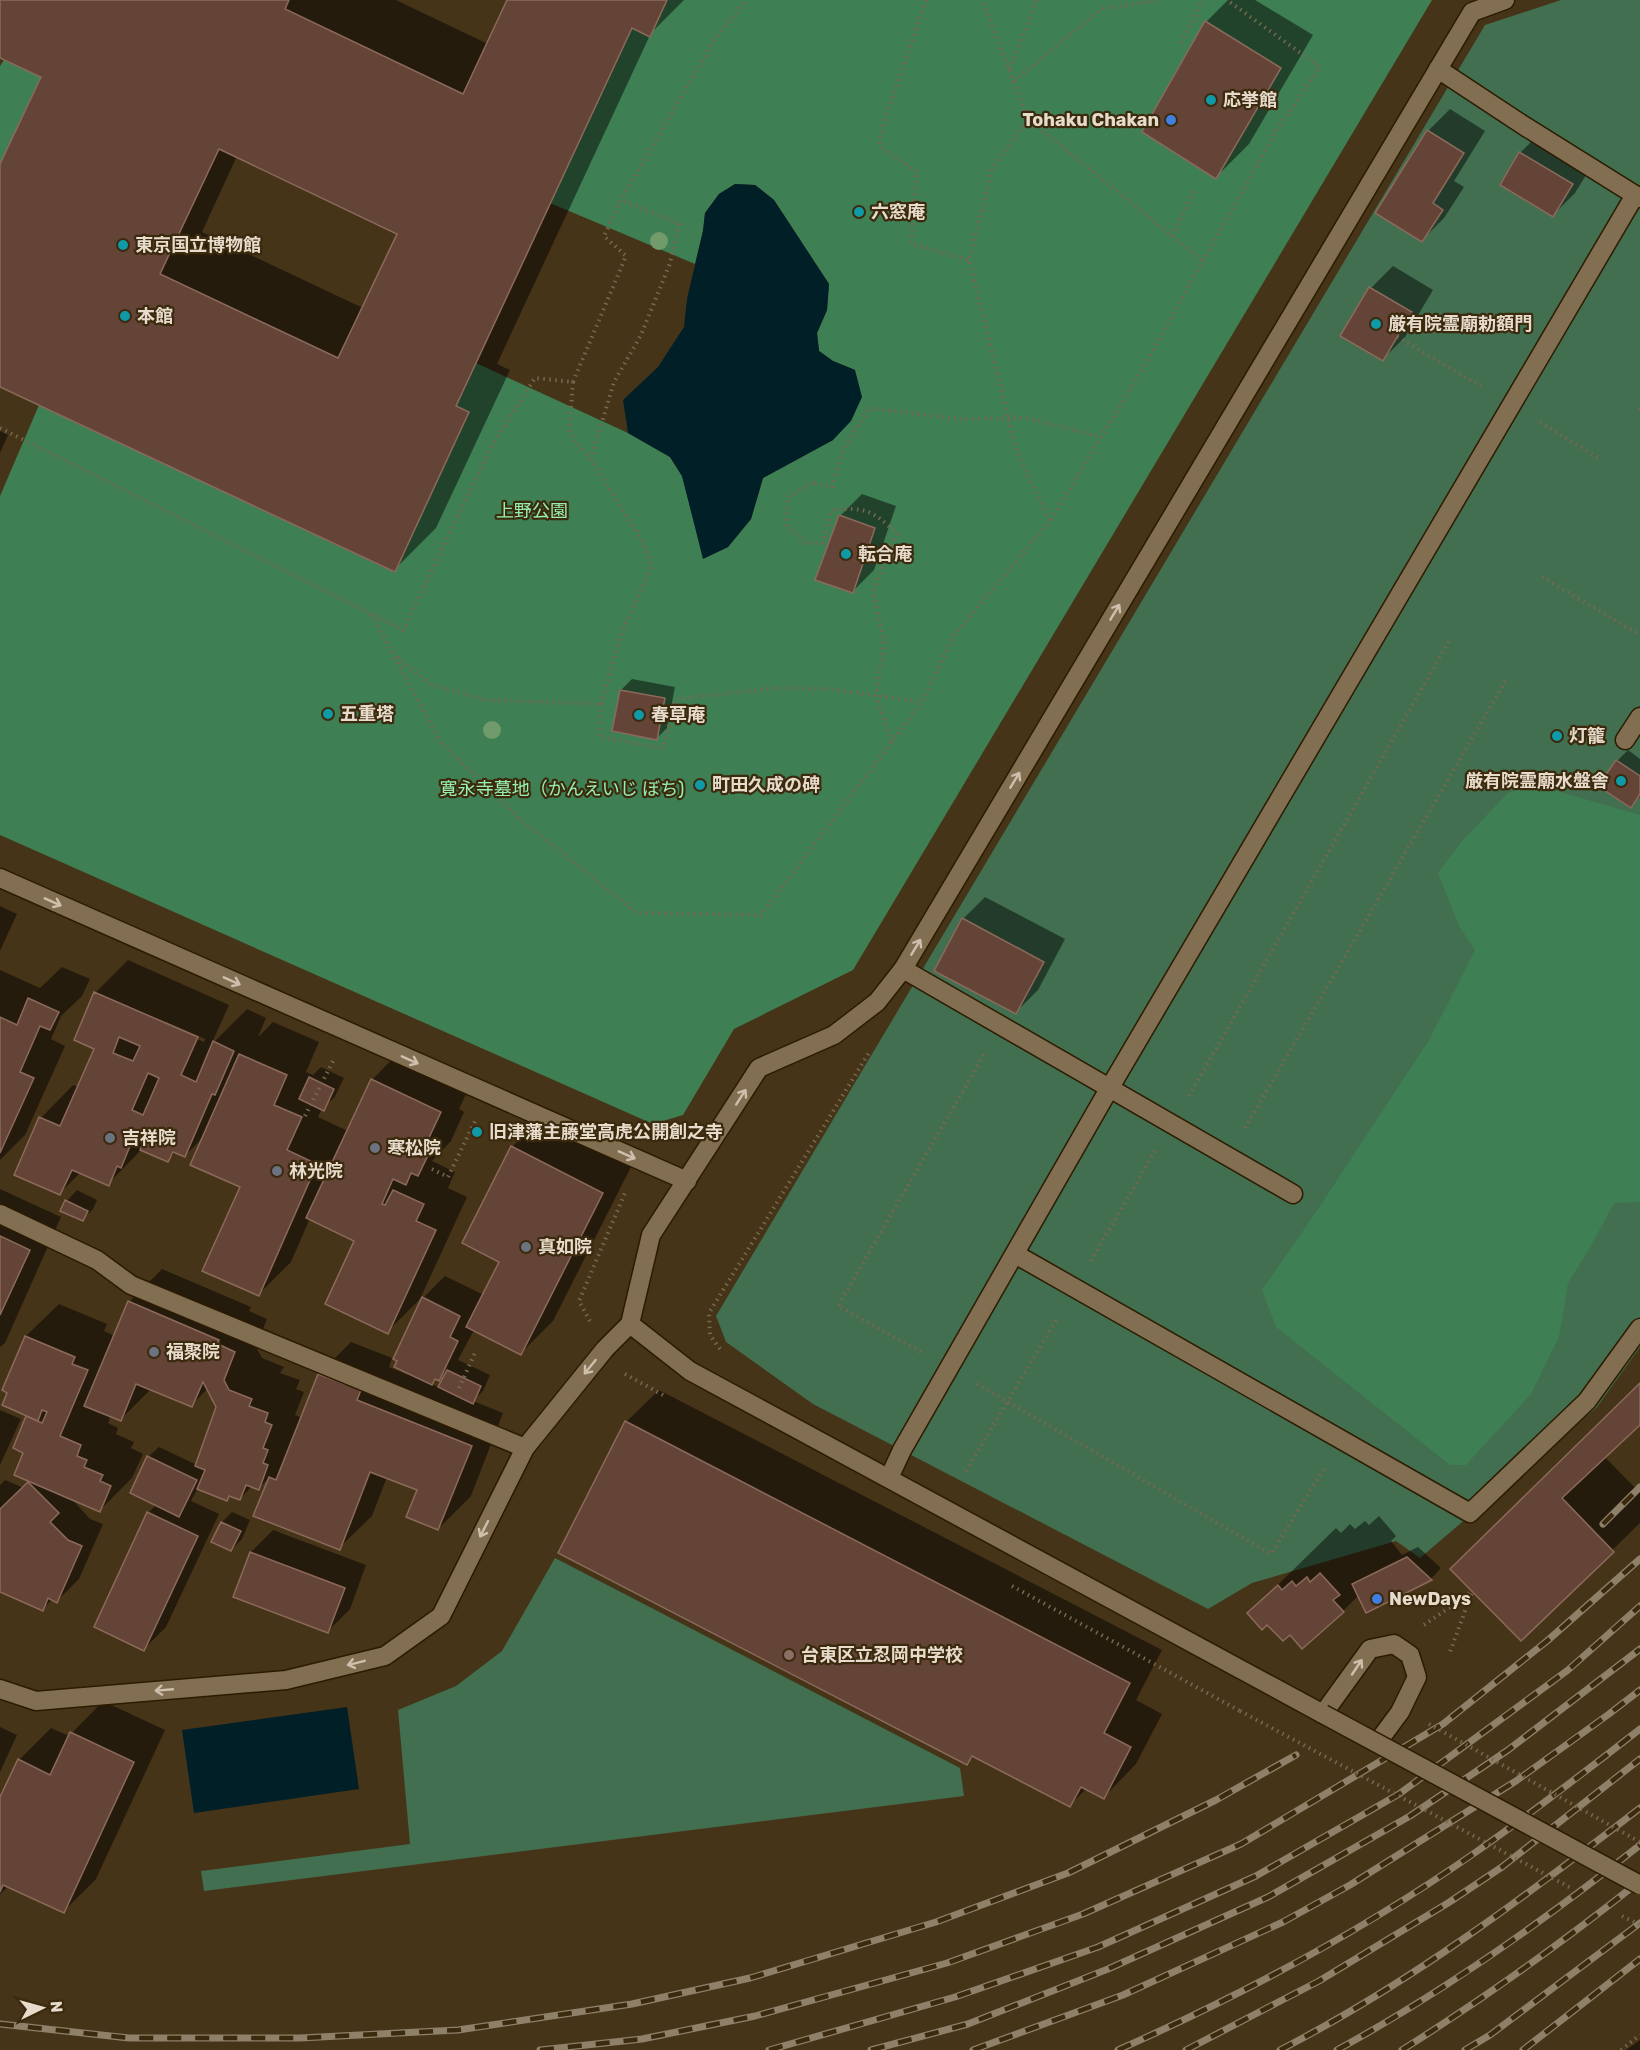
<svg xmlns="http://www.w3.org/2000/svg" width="1640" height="2050" font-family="Rubik,'Noto Sans JP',sans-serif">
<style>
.green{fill:#416f4f}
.forest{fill:#3f7f54}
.water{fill:#011f27}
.shadow{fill:#0007;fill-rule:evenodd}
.building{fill:#644436;stroke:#8c6a5b;stroke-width:1.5;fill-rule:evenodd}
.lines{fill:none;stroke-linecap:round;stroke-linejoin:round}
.service-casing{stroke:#2c1b01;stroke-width:21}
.minor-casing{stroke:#2c1b01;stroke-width:21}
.tertiary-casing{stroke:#2c1b01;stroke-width:21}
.path{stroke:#78684f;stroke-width:4;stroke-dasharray:1.5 4.5;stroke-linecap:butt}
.service{stroke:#826e51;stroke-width:18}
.minor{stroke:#826e51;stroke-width:18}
.tertiary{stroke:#826e51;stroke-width:18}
.rail-casing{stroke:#8f806a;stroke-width:7}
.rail{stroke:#3c2a0e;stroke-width:4.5;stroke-dasharray:14;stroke-linecap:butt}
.tertiary-bridge-casing{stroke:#2c1b01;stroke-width:21;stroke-linecap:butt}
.path-bridge{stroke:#78684f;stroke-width:4;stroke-dasharray:1.5 4.5;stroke-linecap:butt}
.tertiary-bridge{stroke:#826e51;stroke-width:18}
.tree{fill:#719b6b}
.oneway{stroke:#cec0ad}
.culture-dot{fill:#0f9aa8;stroke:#3c2a0e;stroke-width:2}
.shop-dot{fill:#3f7fe0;stroke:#3c2a0e;stroke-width:2}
.worship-dot{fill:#6b7280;stroke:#3c2a0e;stroke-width:2}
.education-dot{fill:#8d6e63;stroke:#3c2a0e;stroke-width:2}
.labels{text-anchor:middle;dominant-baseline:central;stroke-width:4.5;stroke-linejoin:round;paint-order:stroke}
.poi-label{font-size:18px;font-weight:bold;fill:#e7dccc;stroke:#3c2a0e;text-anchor:start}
.park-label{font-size:18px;fill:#95f0af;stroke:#3c2a0e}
</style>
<rect width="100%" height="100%" fill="#463418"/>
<g class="green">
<polygon points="1561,0 1640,0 1640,1347 1597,1407 1420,1558 1396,1541 1252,1583 1208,1609 813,1404 726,1342 716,1316 1485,25"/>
<polygon points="555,1558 960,1768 964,1796 204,1891 201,1871 410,1844 398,1710 456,1686 502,1651"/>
</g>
<g class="forest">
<polygon points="667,0 1432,0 853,970 734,1029 683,1115 653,1124 0,835 0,496 39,405 394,572 469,413 456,406 476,363 628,433 670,457 682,476 704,558 728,547 751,519 763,478 833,440 855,370 833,361 819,351 817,333 827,310 829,284 774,200 755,185 735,184 719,194 705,213 703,231 695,264 550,203 632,28 650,36"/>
<polygon points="4,60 41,77 0,164 0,66"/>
<polygon points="1533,784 1640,815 1640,1202 1614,1203 1590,1248 1568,1283 1559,1337 1531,1394 1466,1465 1450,1465 1276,1327 1262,1290 1316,1212 1429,1040 1475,950 1459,926 1438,873 1462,841 1508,793"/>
</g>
<g class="water">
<polygon points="735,184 755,185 774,200 829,284 827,310 817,333 819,351 833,361 855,370 862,397 851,421 833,440 763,478 751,519 728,547 703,559 682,476 670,457 628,433 623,400 658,367 684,327 687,299 703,231 705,213 719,194"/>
<polygon points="347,1707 359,1789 194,1813 182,1730"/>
</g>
<g class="shadow">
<path d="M0,0H396L488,44L508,0H684L651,33L497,364L510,370L436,528L394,570L0,385V168L43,76L0,56ZM237,156L399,233L363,308L202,232Z"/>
<polygon points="1228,0 1255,0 1313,35 1249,144 1216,177 1206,22"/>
<polygon points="1450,109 1485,131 1454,181 1464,187 1444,218 1422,240 1428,131"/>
<polygon points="1542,131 1594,162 1575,193 1553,215 1520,153"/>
<polygon points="1393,266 1433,290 1405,337 1383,359 1371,288"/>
<polygon points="0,431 8,435 0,453"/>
<polygon points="862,494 896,506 874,570 852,592 840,516"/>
<polygon points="632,679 675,687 667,728 656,739 621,690"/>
<polygon points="1628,750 1640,759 1640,797 1630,806 1617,761"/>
<polygon points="985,897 1065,939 1038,990 1016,1012 936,970 963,919"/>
<polygon points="0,906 17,914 0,951"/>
<path d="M128,960L229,1005L211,1045L247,1009L266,1018L258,1037L273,1022L319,1042L306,1072L313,1075L321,1067L344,1078L334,1098L322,1108L318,1117L348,1131L372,1080L404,1047L473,1079L459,1109L464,1112L451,1141L432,1161L455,1172L448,1188L467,1197L420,1299L387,1332L356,1240L310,1218L291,1262L258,1295L242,1186L204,1136L185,1156L176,1152L168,1160L142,1149L108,1184L81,1172L60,1193L16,1174L41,1118L73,1085L79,1087L96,1048L95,993ZM166,1022L205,1039L204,1042L166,1025Z"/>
<polygon points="62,967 90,979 82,996 61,1016 51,1039 65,1046 25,1135 0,1160 0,970 40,988"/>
<path d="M545,1115L634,1161L553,1321L521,1353L474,1330L458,1360L490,1375L483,1391L473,1401L503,1413L471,1496L438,1529L419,1490L387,1477L372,1516L339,1548L255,1515L270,1477L258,1489L252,1486L240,1499L231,1495L227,1499L198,1488L191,1501L219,1514L166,1627L144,1649L148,1513L157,1504L148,1457L159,1447L197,1465L218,1407L208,1388L192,1405L151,1389L121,1419L111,1415L108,1423L118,1428L116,1434L134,1442L131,1448L143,1454L132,1478L100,1510L70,1497L90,1519L103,1524L79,1579L57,1601L53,1599L42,1609L0,1591V1485L5,1480L24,1488L31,1481L25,1452L15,1447L28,1415L9,1392L4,1390L26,1336L59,1304L107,1324L104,1331L115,1336L129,1302L162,1269L251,1307L249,1311L267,1319L256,1347L262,1358L284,1367L280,1373L300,1380L296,1389L304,1392L295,1415L302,1418L319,1374L351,1342L392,1358L389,1367L408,1375L423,1298L445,1276L484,1295L501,1261L512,1147ZM448,1370L440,1388L431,1384L437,1378Z"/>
<polygon points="0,1189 61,1217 5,1343 0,1347"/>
<polygon points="77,1190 97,1200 93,1209 82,1220 67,1201"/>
<polygon points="1640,1385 1640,1423 1604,1456 1640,1493 1640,1523 1521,1639 1452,1569"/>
<polygon points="659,1390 1162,1650 1136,1700 1162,1714 1136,1764 1104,1797 1087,1788 1070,1805 975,1755 967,1763 626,1422"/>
<polygon points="0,1410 21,1419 0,1465"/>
<polygon points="232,1512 250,1520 242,1539 231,1550 222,1522"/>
<polygon points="1379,1516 1396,1536 1391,1541 1402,1555 1418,1547 1441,1568 1431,1579 1367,1611 1359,1595 1343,1611 1290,1633 1249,1613 1336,1528 1341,1533 1350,1524 1355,1529 1365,1521 1369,1525"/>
<polygon points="273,1530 366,1565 350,1609 328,1631 251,1552"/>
<polygon points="103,1701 165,1730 96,1879 63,1912 9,1886 0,1894 0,1800 19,1760 51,1728 69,1736"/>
<polygon points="0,1727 17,1735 0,1772"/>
<polygon points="1640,2040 1640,2050 1626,2050"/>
</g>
<g class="building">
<path d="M0,0H289L285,9L463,94L507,0H667L650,37L632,28L456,406L469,412L395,572L0,387V164L41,77L0,58ZM219,149L397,234L338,358L160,274Z"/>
<polygon points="1205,21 1281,68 1216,179 1142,132"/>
<polygon points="1427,130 1464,153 1433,203 1443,210 1422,242 1375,213"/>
<polygon points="1519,152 1573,184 1553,217 1500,185"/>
<polygon points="1369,287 1412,312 1383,361 1340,336"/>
<polygon points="839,515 875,528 853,593 815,580"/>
<polygon points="620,690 665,698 657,740 612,731"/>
<polygon points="1616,760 1640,776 1640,794 1631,808 1598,786"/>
<polygon points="962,918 1044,962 1016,1014 934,971"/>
<path d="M94,992L198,1037L181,1075L196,1082L213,1041L234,1051L215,1095L212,1094L185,1157L173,1152L168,1162L140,1150L145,1138L135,1134L121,1168L117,1166L109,1186L72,1170L60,1195L14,1175L39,1117L60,1126L94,1049L74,1040ZM119,1037L140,1046L133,1061L113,1053ZM148,1073L159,1078L143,1115L132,1110Z"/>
<polygon points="28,998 59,1012 50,1030 40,1026 20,1072 34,1078 0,1153 0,1017 17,1025"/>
<polygon points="239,1054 287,1075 274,1105 302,1117 287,1150 317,1164 259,1296 202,1271 240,1187 190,1165"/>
<polygon points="309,1077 334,1089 324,1111 299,1099"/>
<polygon points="371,1079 441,1112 427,1142 433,1145 418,1176 411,1173 406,1185 393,1179 382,1204 385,1205 393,1190 424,1204 416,1221 436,1230 388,1334 325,1304 354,1241 306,1218"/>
<polygon points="511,1146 603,1193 521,1355 466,1327 499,1262 462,1243"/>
<polygon points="65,1200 88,1211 83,1221 60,1211"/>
<polygon points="0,1236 30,1250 0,1315"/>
<polygon points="422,1297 460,1316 450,1337 458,1341 439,1381 435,1379 432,1385 394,1367 397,1361 393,1359"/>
<polygon points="128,1301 219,1340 218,1344 235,1352 224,1380 229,1390 252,1399 249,1406 268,1413 265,1422 272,1425 263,1448 268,1450 263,1463 268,1465 259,1490 246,1485 240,1500 229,1496 227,1501 197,1489 205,1470 195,1466 216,1407 203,1382 192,1407 136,1384 121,1421 84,1406"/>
<polygon points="25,1336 75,1357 72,1364 88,1370 60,1436 81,1445 77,1456 87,1460 84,1467 103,1475 100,1481 111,1486 100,1512 14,1475 23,1453 13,1448 26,1416 42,1423 47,1412 42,1410 38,1421 2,1405 7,1393 2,1390"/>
<polygon points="447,1370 481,1386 473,1404 438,1387"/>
<polygon points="318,1374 361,1390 357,1400 472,1446 438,1530 406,1517 417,1490 370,1472 340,1550 253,1516 269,1477 276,1480"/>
<polygon points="1640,1383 1640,1425 1562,1498 1614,1552 1521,1641 1450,1569"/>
<polygon points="625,1421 1130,1683 1104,1733 1131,1747 1104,1799 1081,1787 1070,1807 972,1756 967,1765 558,1553"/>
<polygon points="147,1456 197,1480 179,1517 130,1493"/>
<polygon points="28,1482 59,1513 50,1522 68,1540 82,1546 57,1603 48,1598 43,1611 0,1592 0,1509"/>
<polygon points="147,1512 198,1536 144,1651 94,1627"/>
<polygon points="221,1522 241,1531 231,1551 211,1542"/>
<polygon points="250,1552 345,1588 328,1633 233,1597"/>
<polygon points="1407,1557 1432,1580 1366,1613 1352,1584"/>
<polygon points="1320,1573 1340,1595 1333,1600 1344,1612 1302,1649 1290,1635 1283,1641 1267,1625 1262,1630 1247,1613 1278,1585 1282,1590 1292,1581 1296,1586 1307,1577 1310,1582"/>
<polygon points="70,1732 134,1762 64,1913 3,1885 0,1892 0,1797 18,1759 50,1775"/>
</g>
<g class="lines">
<defs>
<g id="service">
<polyline points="1438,69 1526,127 1640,198"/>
<polyline points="1625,740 1640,717"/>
<polyline points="903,969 1293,1194"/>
<polyline points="0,1214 97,1260 131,1285 525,1448"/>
<polyline points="1015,1254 1470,1513 1587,1401 1640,1328"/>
<polyline points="889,1478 902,1450 1109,1089 1635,195"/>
<polyline points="1323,1714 1370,1649 1394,1644 1410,1655 1417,1677 1400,1712 1377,1743"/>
</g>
<g id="minor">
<polyline points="0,878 687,1181"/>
<polyline points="0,1689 36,1701 286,1680 385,1656 441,1616 525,1448 605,1349 630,1324 651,1235 759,1068 834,1035 877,1002 903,969 1472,12 1505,0"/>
</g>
<polyline id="tertiary" points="630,1324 690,1371 1323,1714"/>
</defs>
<use href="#service" class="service-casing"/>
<use href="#minor" class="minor-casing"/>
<use href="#tertiary" class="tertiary-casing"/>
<g class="path">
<polyline points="926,0 882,128 879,147 917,171 911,244 968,260"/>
<polyline points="1181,43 1203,0"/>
<polyline points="1010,69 1037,0"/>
<polyline points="1014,81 1101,9 1161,0"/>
<polyline points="1028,119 1203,261"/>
<polyline points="1172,236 1194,190"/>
<polyline points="1397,337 1484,388"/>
<polyline points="573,382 569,433 590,458"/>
<polyline points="1639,408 1640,409"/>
<polyline points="1540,422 1600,459"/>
<polyline points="0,428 403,630 493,444 535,378 573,382 626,256 604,236 621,200 716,37 747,0"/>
<polyline points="1051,520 1144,366 1276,131 1320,67 1227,0"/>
<polyline points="1542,577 1640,635"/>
<polyline points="372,615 441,743 520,819 637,913 761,915 922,702 954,635 1050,521 1017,453 969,260 992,169 1028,119 982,0"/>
<polyline points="397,657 430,684 485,700 601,704 599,737 663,748 676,699 777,688 829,689 921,702"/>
<polyline points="601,704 620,637 652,565 641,539 591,459 614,382 641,335 669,266 680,224 621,200"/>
<path d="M892,742L876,696L884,640L873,591L897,534C873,510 865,507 832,510L822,543H805L787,525V499L812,482L832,487L842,453L869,408L958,419L1026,418L1101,437"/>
<polyline points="1189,1096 1449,641"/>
<polyline points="305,1116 333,1061"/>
<polyline points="1245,1128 1506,680"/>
<polyline points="432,1169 448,1177 475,1121"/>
<polyline points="1091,1261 1155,1151"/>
<polyline points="590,1321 579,1301 625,1193"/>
<polyline points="720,1349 710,1335 709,1313 870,1051"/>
<polyline points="921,1352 838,1306 985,1053"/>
<polyline points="625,1374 663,1395"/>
<polyline points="977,1384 1271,1554 1325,1467"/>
<polyline points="459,1388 475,1353"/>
<polyline points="966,1471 1058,1317"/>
<polyline points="1012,1586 1240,1711"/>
<polyline points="1424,1625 1472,1592 1450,1652"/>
<polyline points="1621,2050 1640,2035"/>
</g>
<use href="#service" class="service"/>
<use href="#minor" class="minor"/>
<use href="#tertiary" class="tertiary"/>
<defs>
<g id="rail">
<polyline points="1603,1524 1640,1487"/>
<polyline points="0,2024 129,2038 300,2038 458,2030 632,2004 750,1978 936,1922 1068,1873 1216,1800 1296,1755"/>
<polyline points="540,2050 642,2039 755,2016 947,1963 1083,1914 1241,1844 1443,1724 1547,1641 1640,1559"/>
<polyline points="769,2050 955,1997 1098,1947 1256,1876 1399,1794 1568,1670 1640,1606"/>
<polyline points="871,2050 968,2024 1108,1969 1268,1897 1410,1816 1508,1750 1640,1649"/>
<polyline points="973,2050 1123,1995 1283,1922 1350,1885 1516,1781 1609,1714 1640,1690"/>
<path d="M1118,2050C1242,1995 1364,1930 1476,1852C1532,1813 1586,1771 1640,1729"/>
<polyline points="1186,2050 1319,1981 1448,1903 1502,1867 1640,1759"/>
<path d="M1280,2050C1409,1984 1526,1896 1640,1808"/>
<path d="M1337,2050C1445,1991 1544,1921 1640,1845"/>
<path d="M1402,2050C1485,1998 1563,1942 1640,1881"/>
<polyline points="1465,2050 1490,2035 1640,1923"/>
<polyline points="1523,2050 1640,1959"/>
</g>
</defs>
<use href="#rail" class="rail-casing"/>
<use href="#rail" class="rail"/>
<defs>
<polyline id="tertiary-bridge" points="1323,1714 1640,1885"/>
</defs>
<use href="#tertiary-bridge" class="tertiary-bridge-casing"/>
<g class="path-bridge">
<polyline points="1240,1711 1571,1888"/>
<polyline points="1429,1724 1640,1842"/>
<polyline points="1622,1916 1640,1925"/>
</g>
<use href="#tertiary-bridge" class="tertiary-bridge"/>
</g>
<g class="tree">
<circle cx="659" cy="241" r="9"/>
<circle cx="492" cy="730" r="9"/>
</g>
<defs><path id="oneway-shaft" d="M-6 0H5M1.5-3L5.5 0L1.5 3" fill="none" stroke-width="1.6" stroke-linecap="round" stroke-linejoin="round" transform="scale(1.5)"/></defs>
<g class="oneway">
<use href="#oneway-shaft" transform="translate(1115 612) rotate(-59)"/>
<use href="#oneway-shaft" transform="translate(1015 780) rotate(-59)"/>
<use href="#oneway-shaft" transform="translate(53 902) rotate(24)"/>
<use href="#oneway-shaft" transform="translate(916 947) rotate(-59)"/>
<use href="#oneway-shaft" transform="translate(232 981) rotate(24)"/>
<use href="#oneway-shaft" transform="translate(410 1060) rotate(24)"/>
<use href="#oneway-shaft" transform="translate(741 1097) rotate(-57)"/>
<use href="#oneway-shaft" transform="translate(627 1155) rotate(24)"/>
<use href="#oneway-shaft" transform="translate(590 1367) rotate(129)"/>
<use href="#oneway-shaft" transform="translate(484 1529) rotate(117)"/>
<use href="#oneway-shaft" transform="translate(356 1663) rotate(166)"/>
<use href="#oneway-shaft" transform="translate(1357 1667) rotate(-56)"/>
<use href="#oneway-shaft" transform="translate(164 1690) rotate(175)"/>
</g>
<g class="culture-dot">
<circle cx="1211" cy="100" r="6"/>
<circle cx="859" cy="212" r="6"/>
<circle cx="123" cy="245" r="6"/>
<circle cx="125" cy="316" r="6"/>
<circle cx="1376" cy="324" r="6"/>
<circle cx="846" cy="554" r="6"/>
<circle cx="328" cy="714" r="6"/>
<circle cx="639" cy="715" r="6"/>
<circle cx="1557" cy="736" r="6"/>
<circle cx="1621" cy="781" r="6"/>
<circle cx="700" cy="785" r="6"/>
<circle cx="477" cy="1132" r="6"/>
</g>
<g class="shop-dot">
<circle cx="1171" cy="120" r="6"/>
<circle cx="1377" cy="1599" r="6"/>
</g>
<g class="worship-dot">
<circle cx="110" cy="1138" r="6"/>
<circle cx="375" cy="1148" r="6"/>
<circle cx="277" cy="1171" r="6"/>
<circle cx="526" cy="1247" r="6"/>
<circle cx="154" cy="1352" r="6"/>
</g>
<circle class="education-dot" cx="789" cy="1655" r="6"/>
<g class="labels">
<g class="poi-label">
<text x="1223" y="100">応挙館</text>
<text x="1159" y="120" text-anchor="end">Tohaku Chakan</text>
<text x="871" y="212">六窓庵</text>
<text x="135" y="245">東京国立博物館</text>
<text x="137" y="316">本館</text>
<text x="1388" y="324">厳有院霊廟勅額門</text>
<text x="858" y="554">転合庵</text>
<text x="340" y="714">五重塔</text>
<text x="651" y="715">春草庵</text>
<text x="1569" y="736">灯籠</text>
<text x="1609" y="781" text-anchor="end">厳有院霊廟水盤舎</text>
<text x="712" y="785">町田久成の碑</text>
<text x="489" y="1132">旧津藩主藤堂高虎公開創之寺</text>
<text x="122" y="1138">吉祥院</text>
<text x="387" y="1148">寒松院</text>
<text x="289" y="1171">林光院</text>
<text x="538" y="1247">真如院</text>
<text x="166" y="1352">福聚院</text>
<text x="1389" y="1599">NewDays</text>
<text x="801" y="1655">台東区立忍岡中学校</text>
</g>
<g class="park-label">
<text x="532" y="511">上野公園</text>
<text x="562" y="789">寛永寺墓地（かんえいじ ぼち)</text>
</g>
</g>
<g transform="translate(42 2008) rotate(85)" stroke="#3c2a0e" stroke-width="4.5" paint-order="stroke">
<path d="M0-4.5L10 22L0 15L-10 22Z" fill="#e7dccc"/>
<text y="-9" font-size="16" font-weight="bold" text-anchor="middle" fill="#e7dccc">N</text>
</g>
</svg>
